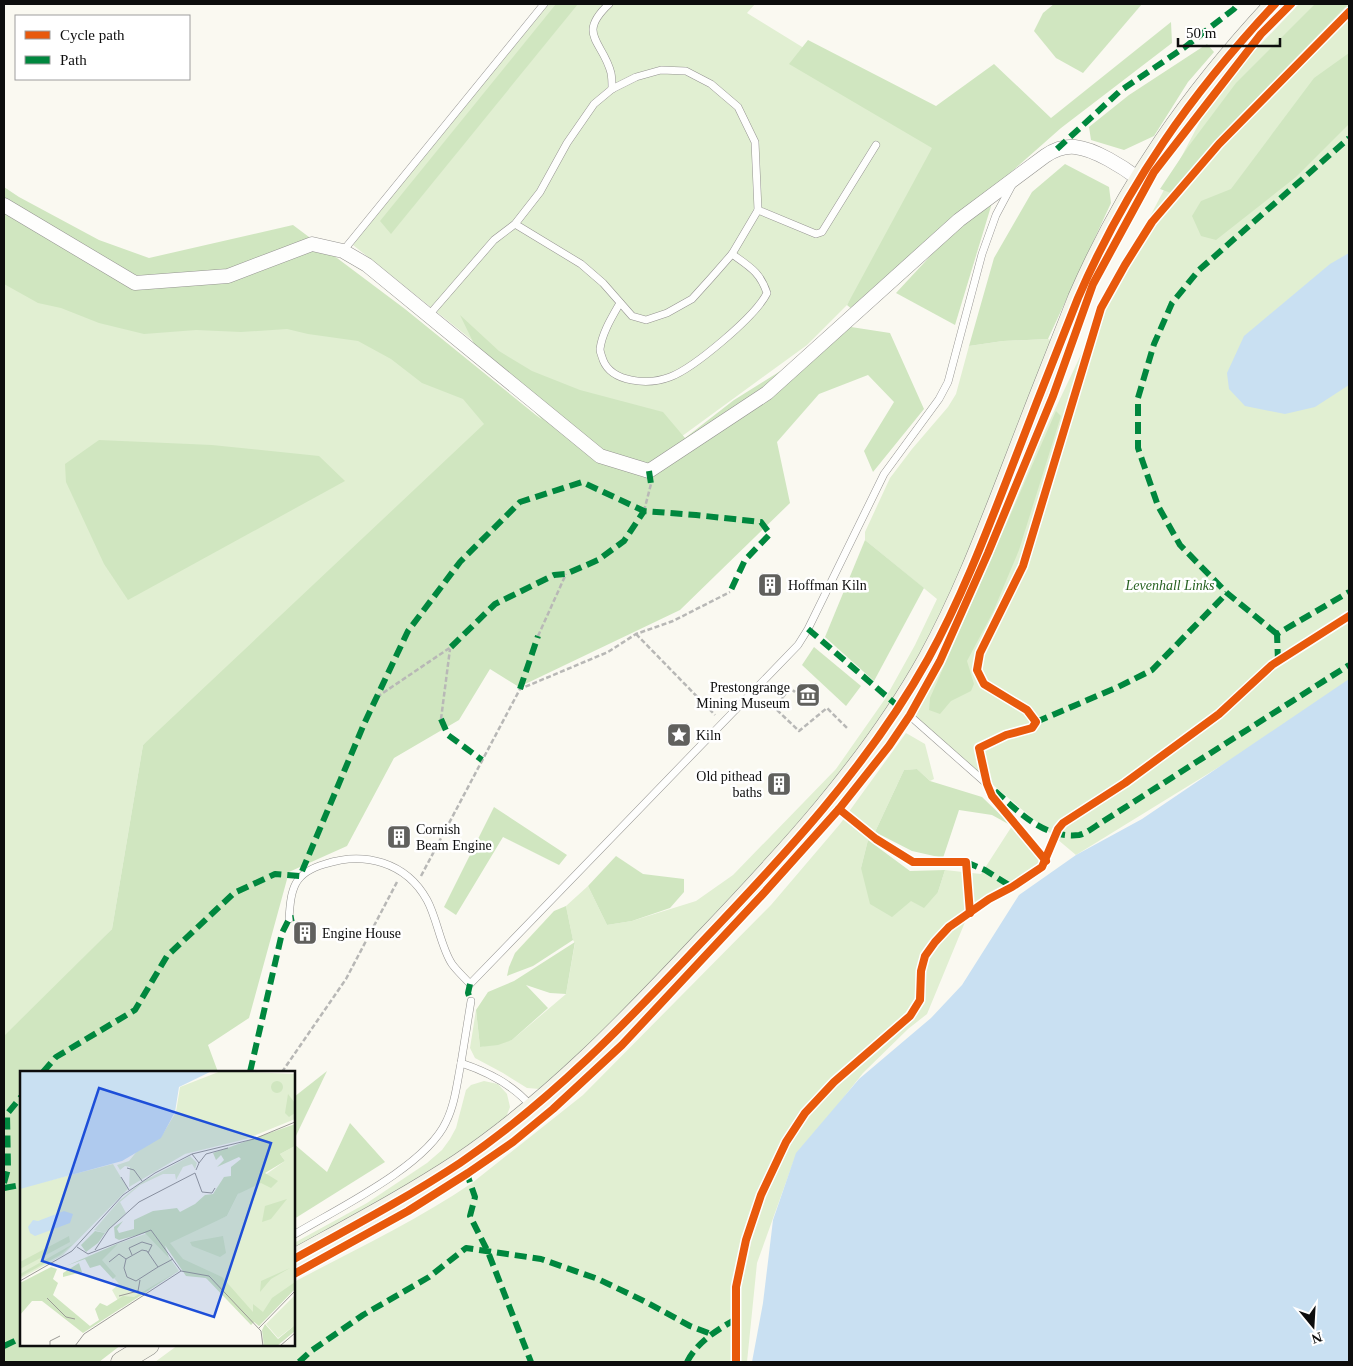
<svg xmlns="http://www.w3.org/2000/svg" width="1353" height="1366" font-family="Georgia,serif">
<style>
.green{fill:#e1efd2}
.forest{fill:#d0e6c0}
.water{fill:#c9e0f2}
.lines{fill:none;stroke-linecap:round;stroke-linejoin:round}
.lane-casing{stroke:#949390;stroke-width:8}
.street-casing{stroke:#949390;stroke-width:15}
.secondary-casing{stroke:#8a8a86;stroke-width:21}
.path{stroke:#b8b8b6;stroke-width:2.5;stroke-dasharray:5 2.5;stroke-linecap:butt}
.lane{stroke:#fefefd;stroke-width:7}
.street{stroke:#fefefd;stroke-width:14}
.secondary{stroke:#f4f4e8;stroke-width:20}
.quiet{stroke:#00873e;stroke-width:6;stroke-dasharray:12 6;stroke-linecap:butt}
.cycleway-casing{stroke:#fff;stroke-width:11}
.cycleway{stroke:#e8590c;stroke-width:8}
.labels{text-anchor:middle;dominant-baseline:central;stroke-width:5;stroke-linejoin:round;paint-order:stroke}
.poi-label{font-size:14px;fill:#0d0d0d;stroke:#fff;text-anchor:start}
.park-label{font-size:14px;font-style:italic;fill:#276120;stroke:#fff}
.inset-road{fill:none;stroke:#9b9b96;stroke-width:1}
.view{fill:#1d4ed8;fill-opacity:0.15;stroke:#1d4ed8;stroke-width:2.5}
.inset-edge{fill:none;stroke:#0d0d0d;stroke-width:2.5}
</style>
<rect width="100%" height="100%" fill="#faf9f1"/>
<g class="green">
<polygon points="549,4 755,4 747,13 950,138 847,305 807,345 648,461 613,453 353,245 402,182"/>
<polygon points="1299,4 1349,4 1349,683 1232,759 1076,855 910,715 1115,283 1216,91"/>
<polygon points="4,215 49,255 341,270 546,423 143,745 112,929 4,1038"/>
<polygon points="1048,339 1053,341 946,607 890,705 860,750 773,854 625,1013 540,1089 527,1088 503,1073 475,1058 470,1048 476,1010 480,1047 512,1040 566,994 575,943 573,940 566,906 588,886 607,925 632,921 696,901 733,875 836,769 885,699 915,645 937,599 865,540 865,532 890,478 912,449 948,407 956,394 969,346 1003,341"/>
<path d="M906,733L925,744L934,779L930,781L917,769L904,770L875,832L868,840L861,868L911,901L938,892L945,870L981,874L1012,826L1043,861L966,913L965,922L927,1014L908,1029L863,1073L794,1160L757,1263L747,1362H155L178,1345H294V1282C354,1250 416,1221 472,1183L583,1095L771,905L840,824Z"/>
<polygon points="484,1081 498,1084 507,1094 510,1107 505,1120 450,1159 392,1195 294,1249 294,1243 367,1203 427,1163 442,1150 450,1139 456,1128 466,1090 471,1085"/>
</g>
<g class="forest">
<polygon points="556,4 578,4 391,234 380,221"/>
<polygon points="1054,4 1142,4 1083,73 1056,58 1034,31 1043,13"/>
<polygon points="1315,4 1348,4 1243,112 1171,193 1160,189 1188,147 1236,83"/>
<polygon points="1171,22 1172,43 1061,128 854,311 847,305 932,148 789,64 808,40 936,106 994,64 1051,118"/>
<polygon points="1207,44 1214,52 1188,82 1154,136 1124,150 1091,140 1089,127 1129,95"/>
<polygon points="1349,53 1349,124 1296,177 1216,240 1201,236 1192,216 1201,201 1231,189 1314,78"/>
<polygon points="1065,164 1109,187 1111,203 1048,339 1003,341 969,346 994,258 1032,192"/>
<polygon points="4,187 19,197 99,240 149,258 293,225 405,309 542,420 475,346 460,315 499,351 532,371 580,390 663,412 685,438 734,400 851,327 890,333 924,409 873,472 864,451 894,402 868,375 819,394 777,442 790,503 680,610 519,687 490,669 459,720 394,758 347,846 289,872 249,1018 208,1045 218,1072 21,1072 21,1345 121,1345 99,1362 4,1362 4,1036 112,929 143,745 484,424 463,399 422,383 391,359 358,341 308,334 287,329 241,332 196,330 144,334 99,323 61,308 38,303 4,284"/>
<polygon points="992,203 955,325 896,293 961,223"/>
<polygon points="1056,411 1061,416 1019,550 993,612 967,661 974,684 971,691 951,701 940,714 929,710 930,698"/>
<polygon points="99,440 212,445 319,456 345,481 128,600 104,564 66,482 65,464"/>
<polygon points="865,540 924,588 874,681 825,637"/>
<polygon points="814,647 861,686 846,706 802,665"/>
<polygon points="917,769 930,781 982,797 1012,826 992,815 959,810 943,858 912,851 875,832 904,770"/>
<polygon points="494,807 567,855 559,865 503,837 456,915 444,907"/>
<polygon points="868,840 910,871 945,870 938,892 924,908 911,901 892,917 870,904 861,868"/>
<polygon points="616,856 643,874 684,879 684,892 670,908 632,921 607,925 588,886"/>
<polygon points="566,906 573,940 533,966 507,976 509,967 515,953 554,911"/>
<polygon points="575,942 566,994 550,993 526,985 548,1008 512,1040 498,1045 480,1047 476,1010 488,992 514,981"/>
<polygon points="327,1071 294,1140 294,1097"/>
<polygon points="350,1123 385,1162 294,1219 294,1144 327,1172"/>
</g>
<g class="water">
<polygon points="1349,253 1349,385 1315,407 1285,414 1245,406 1229,389 1227,373 1244,336 1330,264"/>
<polygon points="1349,679 1349,1362 752,1362 763,1303 773,1220 796,1153 859,1079 931,1018 962,985 1019,895 1076,855 1142,819"/>
</g>
<g class="lines">
<defs>
<g id="lane">
<path d="M609,4C576,35 603,41 611,73C612,78 612,84 612,89"/>
<polyline points="758,210 816,234 822,232 876,145"/>
<polyline points="343,251 544,4"/>
<path d="M620,303C612,317 602,333 600,349C600,353 602,356 603,360C612,383 649,385 670,377C694,368 756,316 767,293C760,272 750,267 732,254"/>
<polyline points="429,315 494,240 515,224 581,264 603,283 632,316 646,320 667,313 692,299 711,278 732,254 758,210 755,142 738,107 711,84 686,71 661,70 636,77 612,89 594,104 567,143 540,192 515,224"/>
<polyline points="901,708 987,784"/>
<polyline points="831,802 876,839 913,862 966,862"/>
<path d="M289,919C291,889 293,873 325,864C364,851 406,862 427,900C437,918 441,948 452,964C457,971 464,977 470,984L798,645L808,629L884,474L939,399L948,382L982,254L996,215L1012,185"/>
<path d="M471,1001L461,1063C488,1072 512,1084 531,1106"/>
<path d="M295,1234C337,1209 426,1166 446,1122C455,1104 457,1083 461,1063"/>
</g>
<path id="street" d="M4,205L135,283L228,276L312,244L343,251L367,265L600,456L649,471L767,393L959,220L1045,156C1054,150 1064,146 1075,147C1095,149 1123,167 1139,179"/>
<g id="secondary">
<path d="M294,1259C350,1228 407,1198 460,1163C551,1101 626,1023 701,943C784,856 869,765 928,659C960,601 984,539 1008,477C1031,417 1054,358 1078,298C1127,185 1191,94 1275,4"/>
<polyline points="121,1362 149,1345"/>
</g>
</defs>
<use href="#lane" class="lane-casing"/>
<use href="#street" class="street-casing"/>
<use href="#secondary" class="secondary-casing"/>
<g class="path">
<polyline points="644,511 651,484"/>
<polyline points="636,634 715,715"/>
<polyline points="538,636 566,574"/>
<polyline points="772,687 783,697 776,709 799,731 827,708 847,728"/>
<polyline points="377,697 451,647"/>
<polyline points="783,697 790,688 795,692"/>
<polyline points="441,719 450,649"/>
<polyline points="421,876 520,689 608,652 636,634 673,621 730,592"/>
<polyline points="282,1072 346,979 397,882"/>
</g>
<use href="#lane" class="lane"/>
<use href="#street" class="street"/>
<use href="#secondary" class="secondary"/>
<g class="quiet">
<polyline points="1057,149 1120,91 1185,47 1234,9 1238,4"/>
<polyline points="649,471 651,484"/>
<polyline points="808,629 899,707"/>
<polyline points="1277,634 1227,593 1180,545 1158,506 1138,448 1138,398 1154,344 1172,303 1199,270 1349,138"/>
<polyline points="451,647 495,604 554,575 566,574 598,560 624,541 644,511"/>
<polyline points="1278,661 1277,634 1349,592"/>
<polyline points="520,689 538,636"/>
<polyline points="441,719 448,735 482,760"/>
<polyline points="1036,722 1118,687 1152,670 1227,593"/>
<path d="M995,791C1019,812 1044,839 1079,835C1085,834 1093,828 1099,824L1349,665"/>
<polyline points="966,862 985,870 1012,887"/>
<polyline points="470,984 468,993 471,1001"/>
<polyline points="43,1072 56,1057 135,1010 167,956 234,893 275,874 300,876 364,724 408,631 460,562 520,502 582,482 644,511 696,515 761,522 770,534 745,560 730,592"/>
<polyline points="250,1072 282,933 289,919 294,918"/>
<polyline points="466,1171 475,1197 470,1216 488,1252 531,1362"/>
<polyline points="4,1183 8,1169 7,1114 21,1097"/>
<polyline points="4,1188 21,1185"/>
<polyline points="4,1346 21,1338"/>
<polyline points="299,1362 311,1351 363,1315 429,1277 466,1248 541,1259 598,1279 646,1302 690,1326 711,1334"/>
<path d="M687,1362C697,1342 717,1330 736,1319"/>
</g>
<defs>
<g id="cycleway">
<polyline points="839,809 876,839 913,862 966,862 970,913"/>
<polyline points="1046,861 992,796 987,784 979,748 1006,735 1032,728 1036,722 1027,710 984,684 977,670 980,653 1023,566 1101,308 1125,265 1152,222 1219,144 1349,12"/>
<path d="M294,1259C350,1228 407,1198 460,1163C551,1101 626,1023 701,943C784,856 869,765 928,659C960,601 984,539 1008,477C1031,417 1054,358 1078,298C1127,185 1191,94 1275,4"/>
<polyline points="294,1274 408,1211 468,1173 513,1142 553,1109 622,1045 763,894 839,809 889,746 910,715 940,661 988,553 1053,396 1093,284 1154,172 1261,34 1291,4"/>
<polyline points="736,1362 736,1287 746,1240 761,1195 786,1142 805,1113 834,1082 910,1016 920,1000 921,971 925,956 935,942 949,927 989,899 1012,887 1042,867 1058,829 1063,823 1125,783 1219,714 1272,665 1349,616"/>
</g>
</defs>
<use href="#cycleway" class="cycleway-casing"/>
<use href="#cycleway" class="cycleway"/>
</g>
<defs>
<symbol id="building-square" viewBox="-11 -11 22 22"><rect x="-9" y="-9" width="18" height="18" rx="4" fill="#60605d" stroke="#fff"/><path d="M-4-6H4V6H1V3H-1V6H-4ZM-2.5-4.3h1.7v1.8h-1.7ZM.8-4.3h1.7v1.8H.8ZM-2.5-1h1.7V.8h-1.7ZM.8-1h1.7V.8H.8Z" fill="#fff"/></symbol>
<symbol id="museum-square" viewBox="-11 -11 22 22"><rect x="-9" y="-9" width="18" height="18" rx="4" fill="#60605d" stroke="#fff"/><path d="M0-6L6-3V-2H-6V-3ZM-5-1h2V3h-2ZM-1-1h2V3h-2ZM3-1h2V3H3ZM-6 4H6V6H-6Z" fill="#fff"/></symbol>
<symbol id="sight-square" viewBox="-11 -11 22 22"><rect x="-9" y="-9" width="18" height="18" rx="4" fill="#60605d" stroke="#fff"/><path d="M0-6L1.8-2.2L6-1.7L2.9 1.2L3.7 5.4L0 3.3L-3.7 5.4L-2.9 1.2L-6-1.7L-1.8-2.2Z" fill="#fff"/></symbol>
</defs>
<g fill-rule="evenodd">
<use href="#building-square" x="756" y="571" width="28" height="28"/>
<use href="#museum-square" x="794" y="681" width="28" height="28"/>
<use href="#sight-square" x="665" y="721" width="28" height="28"/>
<use href="#building-square" x="765" y="770" width="28" height="28"/>
<use href="#building-square" x="385" y="823" width="28" height="28"/>
<use href="#building-square" x="291" y="919" width="28" height="28"/>
</g>
<g class="labels">
<g class="poi-label">
<text x="788" y="585">Hoffman Kiln</text>
<text x="790" y="687" text-anchor="end">Prestongrange<tspan x="790" dy="16">Mining Museum</tspan></text>
<text x="696" y="735">Kiln</text>
<text x="762" y="776" text-anchor="end">Old pithead<tspan x="762" dy="16">baths</tspan></text>
<text x="416" y="829">Cornish<tspan x="416" dy="16">Beam Engine</tspan></text>
<text x="322" y="933">Engine House</text>
</g>
<g class="park-label">
<text x="1170" y="585">Levenhall Links</text>
</g>
</g>
<g transform="translate(20 1071)">
<rect width="275" height="275" fill="#faf9f1"/>
<path d="M201,0L275,3V48L226,68L165,83L109,116L110,96L105,95L100,99L97,94L109,90L118,79L141,66L156,41L160,16ZM275,75V215L264,222L239,255L198,212L162,198L142,170L207,145L218,123L265,90L260,83ZM170,85L177,92L175,98L172,93L163,96L156,109L155,103H143L120,114L100,131L106,142L85,162L74,159L99,130L122,111ZM93,93L108,118L43,184L0,208V117ZM131,161L159,200L102,237L92,219L99,213L79,189L99,172ZM275,224V254L258,267L246,253Z" fill="#e1efd2"/>
<path d="M251 16a6 6 0 1 1 12 0a6 6 0 1 1-12 0ZM268,23L275,32V42L269,46L265,42ZM275,53V75L260,83L265,90L245,102L258,110L251,117L241,112L218,123L207,145L150,172L163,188L202,206L233,241V233L243,241L252,227L275,211V218L239,255L234,251L231,254L186,207L166,205L145,174L149,187L125,162L99,169L95,167L94,156L103,150L97,158L99,162L114,158V149L133,140L157,137L160,141L175,133L185,124L193,123L204,106L211,105V96L221,88L219,86L197,96L204,89L201,84L196,89L193,82ZM267,128L251,148L242,151L245,135ZM75,160L85,162L78,172L66,181L61,174ZM49,165L50,171L0,198V191ZM203,165L206,182L200,186L172,175L170,171ZM99,172L82,189L96,205L93,208L80,194L70,197L65,188L46,195ZM53,173L40,184L0,206V203ZM59,192L62,201L43,206V202ZM31,196L37,198L33,208L38,212L33,224L70,255L79,249L75,238L80,232L87,235L103,225L114,226L155,202L63,262L22,230H12L0,244V212ZM270,197L251,208L240,221L241,210ZM245,253L258,268L275,254V260L257,275H244L242,259Z" fill="#d0e6c0"/>
<path d="M0,0H192L159,16L155,41L141,67L102,90L0,118ZM44,140L53,143L50,152L15,165L10,162L8,156L13,149L18,150Z" fill="#c9e0f2"/>
<path class="inset-road" d="M172,83L179,92L176,99M179,92L186,83L208,77M107,97L114,99L122,110M101,106L109,119M57,176L68,183L131,159L161,200L189,205L241,260L243,275M75,179L89,158L119,131L175,102L182,121L192,122L195,117M112,184L109,177L122,171L132,174L128,182M89,191L99,183L106,188M138,196L116,210L107,206L104,197L106,188L122,179L127,180L138,196L153,188M0,210L52,180L103,124L135,102L172,83L234,68L275,51M99,225L118,220L120,209M27,227L46,246L55,248M239,257L275,220M30,275V270L40,265M55,275L64,263L161,200M260,275L275,262"/>
<path class="view" d="M79,17L251,72L194,246L22,190Z"/>
<rect width="275" height="275" class="inset-edge"/>
</g>
<rect width="1353" height="1366" fill="none" stroke="#0d0d0d" stroke-width="10"/>
<rect x="15" y="15" width="175" height="65" fill="#ffffff" stroke="#9e9e9e"/>
<rect x="25" y="31" width="25" height="8" fill="#e8590c" stroke="#9e9e9e"/>
<text x="60" y="40" font-size="15" fill="#0d0d0d">Cycle path</text>
<rect x="25" y="56" width="25" height="8" fill="#00873e" stroke="#9e9e9e"/>
<text x="60" y="65" font-size="15" fill="#0d0d0d">Path</text>
<g transform="translate(1313 1326) rotate(162)" stroke="#ffffff" stroke-width="4" paint-order="stroke">
<path d="M0-4L9 19L0 12L-9 19Z" fill="#0d0d0d"/>
<text y="-8" font-size="14" font-weight="bold" text-anchor="middle" fill="#0d0d0d">N</text>
</g>
<path d="M1178 38v8h102v-8" fill="none" stroke="#0d0d0d" stroke-width="2.5"/>
<text x="1186" y="38" font-size="15" fill="#0d0d0d" stroke="#ffffff" stroke-width="4" paint-order="stroke">50 m</text>
</svg>
